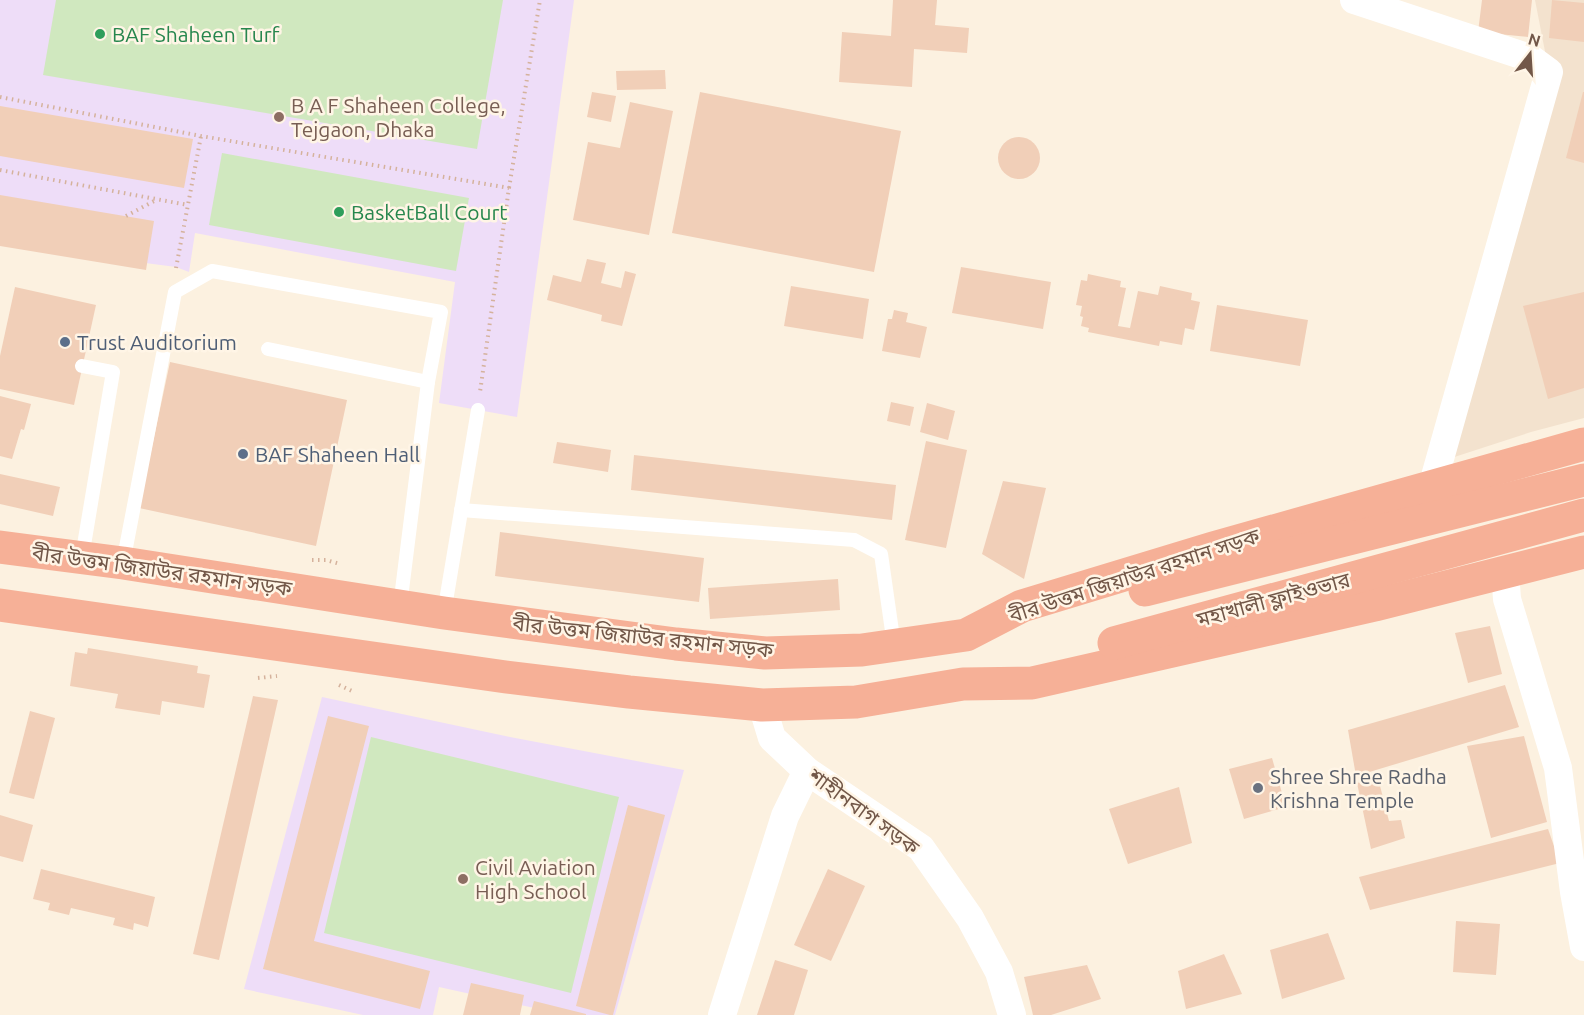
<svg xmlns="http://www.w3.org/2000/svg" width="1584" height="1015" font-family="Ubuntu,'Noto Sans Bengali',sans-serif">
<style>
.residential{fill:#f3e2ce}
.education{fill:#eeddf8}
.green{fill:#d0e8bf}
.building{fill:#f1cfb8}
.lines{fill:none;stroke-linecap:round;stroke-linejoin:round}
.path{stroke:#d5b29c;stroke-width:4;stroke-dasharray:1.5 4.5;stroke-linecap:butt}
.lane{stroke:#fff;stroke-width:14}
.street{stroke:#fff;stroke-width:28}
.highway{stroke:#f6b097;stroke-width:33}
.leisure-dot{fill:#2e9e5b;stroke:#fff5e6;stroke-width:2}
.education-dot{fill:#8d6e63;stroke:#fff5e6;stroke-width:2}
.service-dot{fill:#5c6f8a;stroke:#fff5e6;stroke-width:2}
.worship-dot{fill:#6b7280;stroke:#fff5e6;stroke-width:2}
.labels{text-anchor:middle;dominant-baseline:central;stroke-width:5;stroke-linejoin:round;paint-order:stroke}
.leisure-label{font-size:21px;fill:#27864d;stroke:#fff5e6;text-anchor:start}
.education-label{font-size:21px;fill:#785e54;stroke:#fff5e6;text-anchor:start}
.service-label{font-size:21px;fill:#4e5e75;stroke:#fff5e6;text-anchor:start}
.street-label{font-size:21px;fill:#725748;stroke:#fff5e6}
.worship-label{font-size:21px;fill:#5b616d;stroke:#fff5e6;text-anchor:start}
</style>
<rect width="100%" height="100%" fill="#fcf1e0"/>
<polygon class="residential" points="1535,0 1584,0 1584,418 1531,432 1439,462 1549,72"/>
<g class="education">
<polygon points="0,0 574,0 517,417 439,403 455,282 195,233 189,272 176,267 0,244"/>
<polygon points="322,697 510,737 684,770 615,1015 566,1015 439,987 433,1015 363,1015 244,989"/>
</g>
<g class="green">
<polygon points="56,0 503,0 477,149 43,75"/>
<polygon points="222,153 469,198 456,271 209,225"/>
<polygon points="371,737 619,797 571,993 324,933"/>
</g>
<g class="building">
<polygon points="893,0 937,0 935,25 969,28 967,53 914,49 912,87 839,82 842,32 891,36"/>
<polygon points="1482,0 1532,0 1528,37 1478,32"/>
<polygon points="1552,0 1584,3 1584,42 1549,38"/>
<polygon points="665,70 666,89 617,90 616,71"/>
<polygon points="592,92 616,96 611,122 587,117"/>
<polygon points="700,92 901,131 874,272 672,233"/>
<polygon points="1583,92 1584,92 1584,163 1566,158"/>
<polygon points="630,102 673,111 649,235 573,220 588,142 620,148"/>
<polygon points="0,106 193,139 184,188 0,156"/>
<circle cx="1019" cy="158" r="21"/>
<polygon points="0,195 154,221 146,270 0,246"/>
<polygon points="587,259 606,263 601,283 621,288 625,271 636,274 622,326 601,321 602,315 547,300 553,275 581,282"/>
<polygon points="961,267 1051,282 1043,329 952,313"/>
<polygon points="1088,274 1121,281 1120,287 1126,288 1118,326 1130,328 1138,291 1158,295 1160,286 1192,293 1191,300 1200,302 1194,330 1185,328 1182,345 1160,341 1159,346 1088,332 1089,328 1081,326 1083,317 1080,316 1082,306 1076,305 1081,280 1087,281"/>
<polygon points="791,286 869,299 863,339 784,326"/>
<polygon points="15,287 96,305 74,405 0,389 0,356"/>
<polygon points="1584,292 1584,388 1548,399 1523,306"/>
<polygon points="1217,305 1308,320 1300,366 1210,351"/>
<polygon points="894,310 908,313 906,322 927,327 920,358 882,351 888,319 892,319"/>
<polygon points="170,362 347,400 316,546 139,508"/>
<polygon points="0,396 31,404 24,430 21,429 12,459 0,456"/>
<polygon points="891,402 914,407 910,426 887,421"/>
<polygon points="927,403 955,411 948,440 920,432"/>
<polygon points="926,441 967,450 946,548 905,540"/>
<polygon points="557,442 611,450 608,472 553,463"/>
<polygon points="634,455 896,485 892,520 631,490"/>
<polygon points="0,474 60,487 53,516 0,504"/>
<polygon points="1003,481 1046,488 1024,579 982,554"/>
<polygon points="500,532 704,558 699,602 495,576"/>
<polygon points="838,579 840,610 710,619 708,588"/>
<polygon points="1490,626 1502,674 1468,683 1455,633"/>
<polygon points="88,648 198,666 197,673 210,675 204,708 162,701 160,715 115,708 118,694 70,686 75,652 87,654"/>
<polygon points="1505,685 1519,727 1356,776 1348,730"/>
<polygon points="253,696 278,700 219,960 193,954"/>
<polygon points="30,711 55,718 34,799 9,793"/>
<polygon points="328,716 369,726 314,941 430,971 420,1009 263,969"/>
<polygon points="1524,736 1547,822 1491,838 1467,746"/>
<polygon points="1272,758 1286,807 1244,819 1229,769"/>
<polygon points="1378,778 1389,821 1401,820 1405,838 1371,849 1357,783"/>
<polygon points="1179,787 1192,843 1128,864 1109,809"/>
<polygon points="628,805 665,815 613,1015 610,1015 576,1006"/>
<polygon points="0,815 33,825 23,862 0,856"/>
<polygon points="1548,829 1560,863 1370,910 1359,877"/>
<polygon points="41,869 155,897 148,927 134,923 133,930 113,925 115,918 71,908 69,915 48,910 50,903 33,899"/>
<polygon points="828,869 865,886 831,961 794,945"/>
<polygon points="1456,921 1500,924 1496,975 1453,972"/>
<polygon points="1328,933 1345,979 1282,999 1270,950"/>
<polygon points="1224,954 1242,994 1186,1009 1178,971"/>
<polygon points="775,960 808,970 794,1015 757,1015"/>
<polygon points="1087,965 1101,999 1051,1015 1033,1015 1024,977"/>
<polygon points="471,983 524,995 520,1015 463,1015"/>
<polygon points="534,1001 586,1014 586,1015 530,1015"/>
</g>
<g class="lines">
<g class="path">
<polyline points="0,97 201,136 509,188 480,392"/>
<polyline points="0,170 188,205"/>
<polyline points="509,188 540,0"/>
<polyline points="126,216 156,200"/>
<polyline points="176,268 201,136"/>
<polyline points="312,560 326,560 340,564"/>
<polyline points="258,678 277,676"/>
<polyline points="339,685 352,691"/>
</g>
<g class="lane">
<polyline points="268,349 428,382"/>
<polyline points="461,510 854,540"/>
<polyline points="854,540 881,554 894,645"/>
<polyline points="82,557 113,372 82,366"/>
<polyline points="123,563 175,292 212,271 441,312 428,382 400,606"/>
<polyline points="444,613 478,410"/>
</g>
<g class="street">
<polyline points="1354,0 1530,58 1549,72 1432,487"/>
<polyline points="1505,571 1507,599 1558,768 1574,892 1584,947"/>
<polyline points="762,705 772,738 807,771 921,848 970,918 999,972 1012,1015"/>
<polyline points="722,1015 785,816 807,771"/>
</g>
<g class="highway">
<polyline points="0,547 123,563 444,613 676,644 765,653 862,650 966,635 1022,606 1213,548 1584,444"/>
<polyline points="1145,590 1584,480"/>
<polyline points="0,605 506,677 629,692 762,705 856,702 963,684 1032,683 1375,605 1584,552"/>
<polyline points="1114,643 1584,515"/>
</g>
</g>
<g class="leisure-dot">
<circle cx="100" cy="34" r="6"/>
<circle cx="339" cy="212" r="6"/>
</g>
<g class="education-dot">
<circle cx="279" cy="117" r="6"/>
<circle cx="463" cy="879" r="6"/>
</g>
<g class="service-dot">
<circle cx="65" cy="342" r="6"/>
<circle cx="243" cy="454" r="6"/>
</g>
<circle class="worship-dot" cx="1258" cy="788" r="6"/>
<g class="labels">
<g class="leisure-label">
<text x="112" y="34">BAF Shaheen Turf</text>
<text x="351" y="212">BasketBall Court</text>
</g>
<g class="education-label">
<text x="291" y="105">B A F Shaheen College,<tspan x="291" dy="24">Tejgaon, Dhaka</tspan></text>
<text x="475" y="867">Civil Aviation<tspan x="475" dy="24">High School</tspan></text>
</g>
<g class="service-label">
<text x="77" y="342">Trust Auditorium</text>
<text x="255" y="454">BAF Shaheen Hall</text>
</g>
<g class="street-label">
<text transform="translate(162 570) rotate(8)">বীর উত্তম জিয়াউর রহমান সড়ক</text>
<text transform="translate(1134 575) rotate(-18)">বীর উত্তম জিয়াউর রহমান সড়ক</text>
<text transform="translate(1273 599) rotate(-15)">মহাখালী ফ্লাইওভার</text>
<text transform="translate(643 636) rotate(6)">বীর উত্তম জিয়াউর রহমান সড়ক</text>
<text transform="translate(864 811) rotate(36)">শাহীনবাগ সড়ক</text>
</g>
<g class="worship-label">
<text x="1270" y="776">Shree Shree Radha<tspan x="1270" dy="24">Krishna Temple</tspan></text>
</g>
</g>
<g transform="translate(1530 54) rotate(17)" stroke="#fff5e6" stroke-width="4.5" paint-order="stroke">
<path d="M0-4.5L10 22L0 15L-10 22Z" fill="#725748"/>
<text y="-9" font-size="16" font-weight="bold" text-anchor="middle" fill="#725748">N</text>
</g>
</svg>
